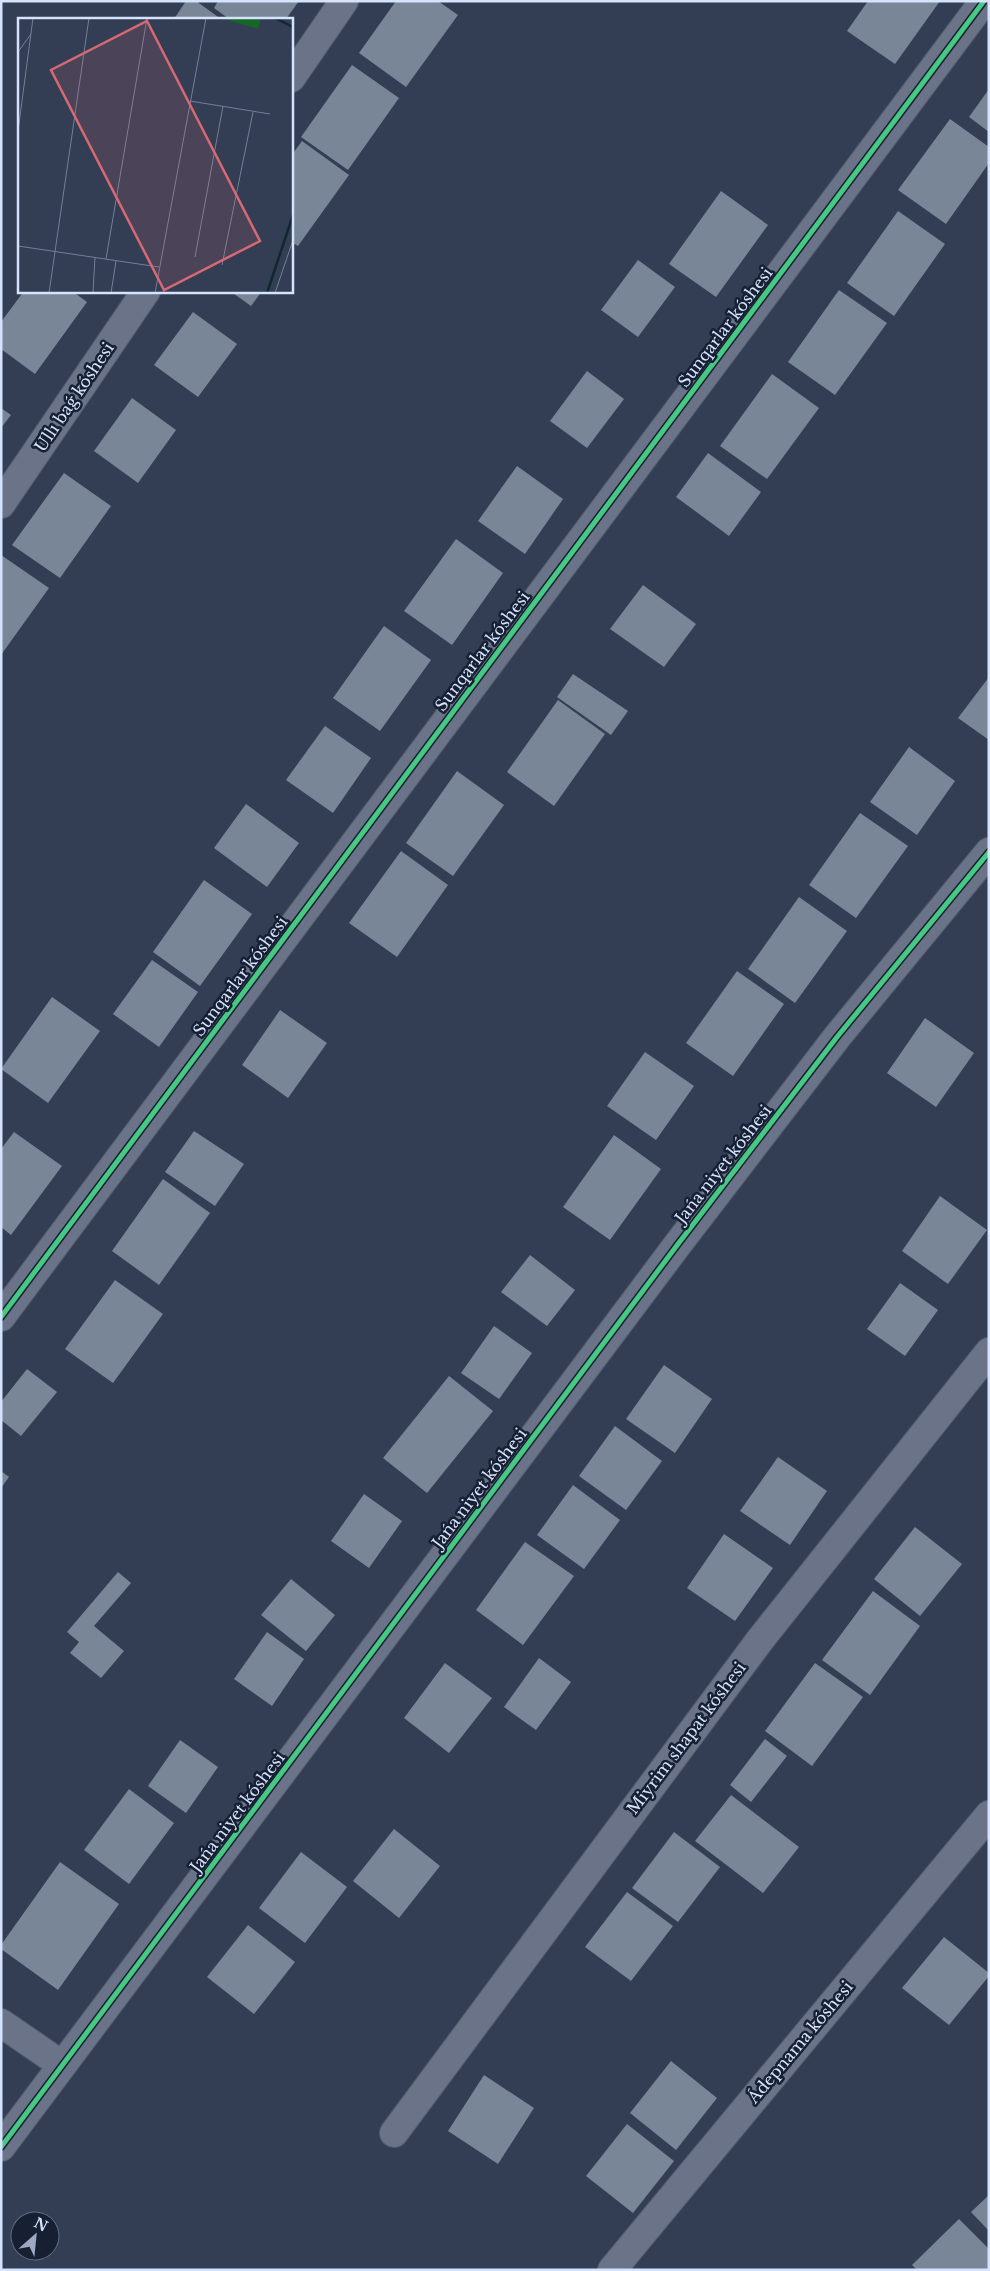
<svg xmlns="http://www.w3.org/2000/svg" width="990" height="2271" font-family="'Libre Baskerville',serif">
<style>
.building{fill:#788698}
.lines{fill:none;stroke-linecap:round;stroke-linejoin:round}
.minor-casing{stroke:#525b6e;stroke-width:30}
.minor{stroke:#6a7387;stroke-width:28}
.cycleway-casing{stroke:#172033;stroke-width:8}
.cycleway{stroke:#46c982;stroke-width:5}
.labels{text-anchor:middle;dominant-baseline:central;stroke-width:5;stroke-linejoin:round;paint-order:stroke}
.street-label{font-size:16px;fill:#d6e3fd;stroke:#172033}
.inset-river{fill:none;stroke:#10292d;stroke-width:2.5}
.inset-road{fill:none;stroke:#747f98;stroke-width:1}
.view{fill:#d66973;fill-opacity:0.15;stroke:#d66973;stroke-width:2.5}
.inset-edge{fill:none;stroke:#d6e3fd;stroke-width:2.5}
</style>
<rect width="100%" height="100%" fill="#333d54"/>
<g class="building">
<polygon points="186,1 196,1 221,19 174,19"/>
<polygon points="218,1 299,1 286,19 229,19 214,8"/>
<polygon points="396,1 438,1 458,15 406,87 359,53"/>
<polygon points="868,1 940,1 895,64 847,31"/>
<polygon points="352,65 399,98 348,170 301,137"/>
<polygon points="989,89 989,132 969,117"/>
<polygon points="950,119 989,147 989,163 946,224 898,190"/>
<polygon points="302,141 349,175 298,246 291,242 291,156"/>
<polygon points="721,191 768,225 716,297 669,264"/>
<polygon points="898,211 945,244 894,316 847,283"/>
<polygon points="638,260 675,287 638,337 601,310"/>
<polygon points="839,290 887,323 835,395 788,362"/>
<polygon points="24,291 72,291 87,302 35,374 1,349 1,322"/>
<polygon points="230,291 262,291 251,306"/>
<polygon points="193,312 237,344 198,397 154,365"/>
<polygon points="587,371 624,399 587,448 550,421"/>
<polygon points="772,374 819,408 767,479 720,446"/>
<polygon points="132,398 176,430 138,483 94,451"/>
<polygon points="1,408 11,415 1,428"/>
<polygon points="708,453 761,492 729,536 676,497"/>
<polygon points="517,466 563,499 525,554 478,521"/>
<polygon points="64,473 111,506 60,578 12,545"/>
<polygon points="456,539 503,573 452,645 404,611"/>
<polygon points="1,555 49,588 1,655"/>
<polygon points="643,585 696,624 664,667 610,629"/>
<polygon points="384,626 431,660 380,731 333,698"/>
<polygon points="573,674 628,711 611,735 557,697"/>
<polygon points="989,677 989,740 958,718"/>
<polygon points="558,700 605,734 554,806 507,772"/>
<polygon points="325,726 371,758 333,813 286,780"/>
<polygon points="909,747 955,781 917,835 870,802"/>
<polygon points="457,771 504,805 453,876 406,843"/>
<polygon points="246,804 299,843 267,887 214,848"/>
<polygon points="860,813 908,846 856,918 809,885"/>
<polygon points="401,851 448,885 397,957 349,923"/>
<polygon points="204,880 252,914 200,986 153,952"/>
<polygon points="799,897 847,931 795,1003 748,969"/>
<polygon points="152,960 198,992 159,1047 113,1014"/>
<polygon points="737,971 784,1004 733,1076 686,1043"/>
<polygon points="52,997 100,1031 48,1103 1,1069"/>
<polygon points="280,1010 327,1043 288,1098 242,1065"/>
<polygon points="925,1018 974,1053 936,1107 887,1073"/>
<polygon points="645,1052 694,1086 656,1140 607,1106"/>
<polygon points="194,1131 244,1164 215,1206 165,1172"/>
<polygon points="14,1132 62,1166 11,1235 1,1227 1,1149"/>
<polygon points="614,1135 661,1169 610,1240 563,1207"/>
<polygon points="163,1179 210,1213 159,1285 112,1251"/>
<polygon points="940,1196 987,1230 948,1284 902,1251"/>
<polygon points="530,1255 575,1290 547,1326 501,1292"/>
<polygon points="115,1280 163,1314 113,1383 65,1349"/>
<polygon points="900,1283 938,1310 905,1356 867,1329"/>
<polygon points="494,1326 532,1353 499,1399 461,1373"/>
<polygon points="664,1365 712,1399 675,1453 626,1419"/>
<polygon points="27,1369 57,1392 21,1436 1,1420 1,1402"/>
<polygon points="449,1376 493,1411 427,1493 383,1458"/>
<polygon points="615,1426 662,1461 626,1510 579,1476"/>
<polygon points="778,1457 827,1491 790,1545 740,1511"/>
<polygon points="1,1471 9,1477 1,1488"/>
<polygon points="573,1485 620,1520 584,1569 537,1535"/>
<polygon points="364,1494 402,1521 369,1568 331,1541"/>
<polygon points="915,1527 962,1564 920,1616 874,1579"/>
<polygon points="724,1534 773,1568 735,1621 687,1588"/>
<polygon points="525,1542 574,1576 523,1645 476,1610"/>
<polygon points="118,1572 131,1583 94,1626 124,1651 101,1678 70,1653 79,1642 67,1632"/>
<polygon points="291,1579 335,1615 306,1651 261,1615"/>
<polygon points="873,1591 920,1626 870,1695 822,1660"/>
<polygon points="267,1632 304,1659 272,1706 234,1679"/>
<polygon points="539,1658 571,1682 536,1730 504,1707"/>
<polygon points="445,1663 492,1698 449,1753 404,1718"/>
<polygon points="815,1663 863,1697 812,1766 765,1731"/>
<polygon points="765,1739 787,1756 751,1802 730,1785"/>
<polygon points="180,1740 218,1767 186,1813 148,1786"/>
<polygon points="129,1789 174,1823 129,1884 84,1850"/>
<polygon points="731,1795 799,1847 763,1893 695,1841"/>
<polygon points="394,1829 440,1866 399,1918 353,1881"/>
<polygon points="674,1832 720,1867 678,1922 632,1888"/>
<polygon points="301,1852 347,1887 305,1943 259,1908"/>
<polygon points="60,1862 119,1904 58,1990 1,1949 1,1945"/>
<polygon points="627,1892 673,1926 631,1981 585,1947"/>
<polygon points="248,1925 295,1962 254,2014 207,1977"/>
<polygon points="944,1937 989,1973 989,1976 949,2025 902,1988"/>
<polygon points="671,2061 717,2098 676,2150 630,2113"/>
<polygon points="484,2075 534,2108 498,2164 448,2131"/>
<polygon points="627,2124 674,2161 633,2213 586,2176"/>
<polygon points="989,2195 989,2231 971,2212"/>
<polygon points="959,2219 989,2249 989,2270 917,2270 912,2265"/>
</g>
<g class="lines">
<defs>
<g id="minor">
<polyline points="291,78 344,1"/>
<polyline points="1,504 146,291"/>
<polyline points="1,1317 984,1"/>
<polyline points="1,2023 62,2065"/>
<polyline points="394,2133 760,1640 989,1352"/>
<polyline points="1,2147 678,1244 837,1037 989,852"/>
<polyline points="612,2270 989,1815"/>
</g>
</defs>
<use href="#minor" class="minor-casing"/>
<use href="#minor" class="minor"/>
<defs>
<g id="cycleway">
<polyline points="1,1317 984,1"/>
<polyline points="1,2147 678,1244 837,1037 989,852"/>
</g>
</defs>
<use href="#cycleway" class="cycleway-casing"/>
<use href="#cycleway" class="cycleway"/>
</g>
<g class="labels">
<g class="street-label">
<text transform="translate(725 327) rotate(-53)">Sunqarlar kóshesi</text>
<text transform="translate(74 397) rotate(-56)">Ullı baǵ kóshesi</text>
<text transform="translate(482 651) rotate(-53)">Sunqarlar kóshesi</text>
<text transform="translate(240 976) rotate(-53)">Sunqarlar kóshesi</text>
<text transform="translate(723 1164) rotate(-52)">Jańa niyet kóshesi</text>
<text transform="translate(479 1488) rotate(-53)">Jańa niyet kóshesi</text>
<text transform="translate(686 1738) rotate(-53)">Miyrim shapat kóshesi</text>
<text transform="translate(237 1812) rotate(-53)">Jańa niyet kóshesi</text>
<text transform="translate(800 2042) rotate(-50)">Ádepnama kóshesi</text>
</g>
</g>
<g transform="translate(18 18)">
<rect width="275" height="275" fill="#333d54"/>
<path d="M203,0H243L240,11Z" fill="#156824"/>
<path class="inset-river" d="M257,0L275,9M249,275L275,197"/>
<path class="inset-road" d="M0,34L13,16M172,83L252,96M0,113L15,0M0,228L141,249M177,239L205,88M88,241L129,0M204,247L235,94M31,275L71,0M75,275L77,239M93,275L98,243M137,275L188,0M257,275L275,222"/>
<path class="view" d="M129,3L242,223L146,272L33,52Z"/>
<rect width="275" height="275" class="inset-edge"/>
</g>
<rect width="990" height="2271" fill="none" stroke="#d6e3fd" stroke-width="5"/>
<g transform="translate(35 2236) rotate(27)"><circle r="24" fill="#172033" stroke="#636e84"/>
<path d="M0-4L9 19L0 12L-9 19Z" fill="#9da9c2"/>
<text y="-8" font-size="14" font-weight="bold" text-anchor="middle" fill="#d6e3fd">N</text>
</g>
</svg>
